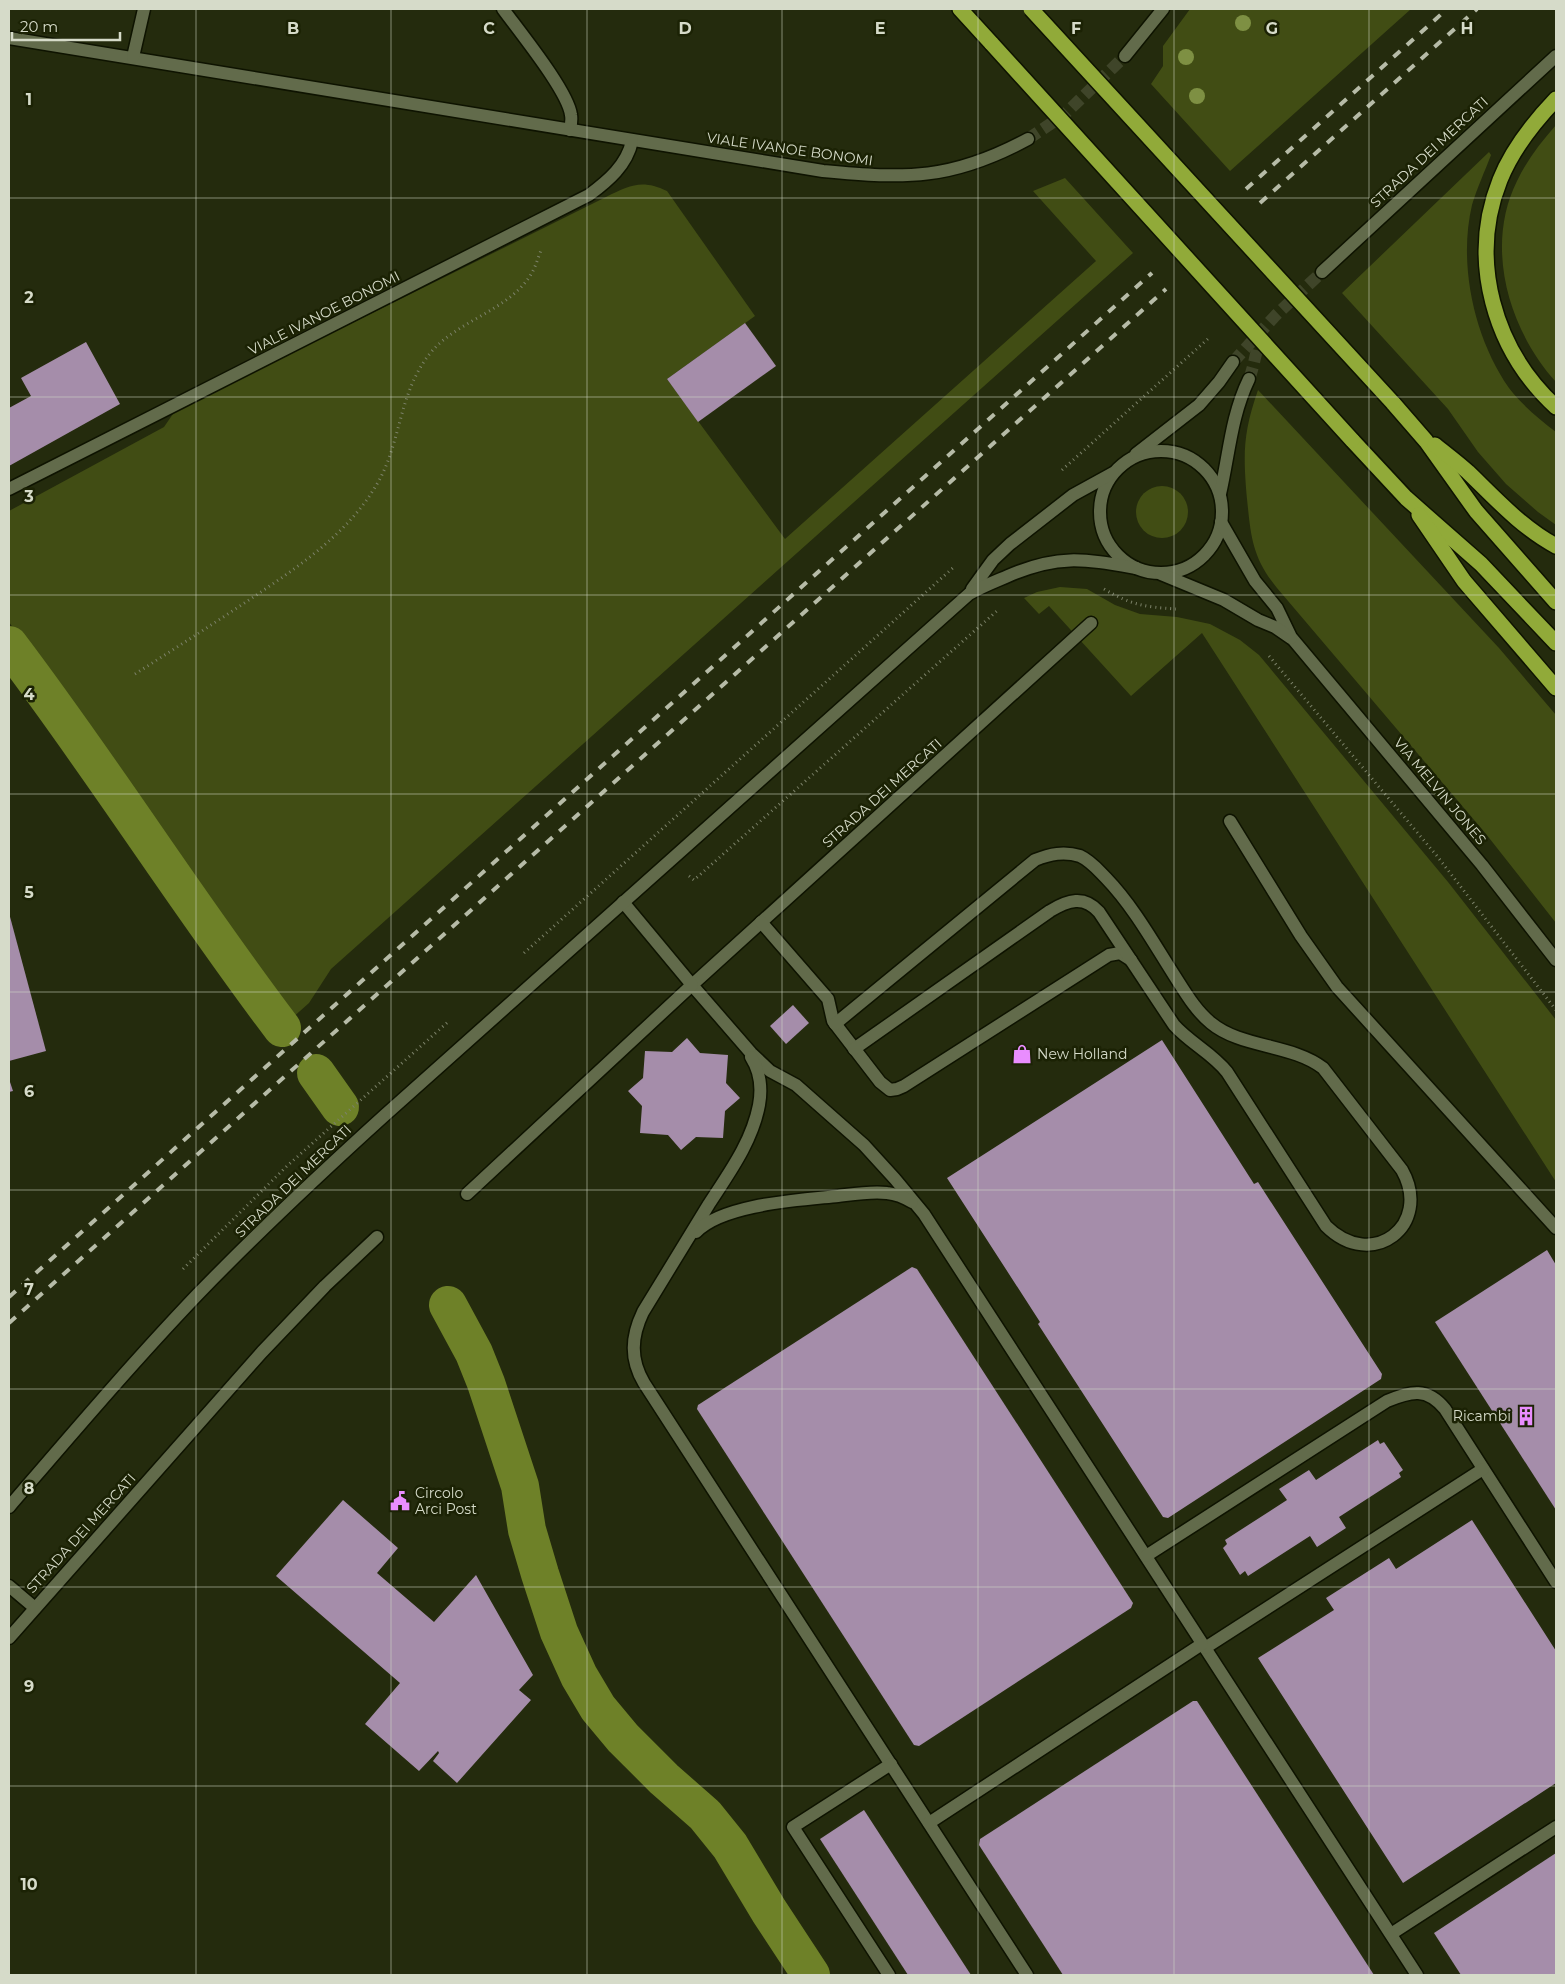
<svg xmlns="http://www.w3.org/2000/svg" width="1565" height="1984" font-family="Montserrat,sans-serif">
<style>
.green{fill:#414d14}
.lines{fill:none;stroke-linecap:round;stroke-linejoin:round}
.canal{stroke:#6e8128;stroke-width:38}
.building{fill:#a58daa}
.minor-tunnel{stroke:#3f4529;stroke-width:12;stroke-dasharray:12 6;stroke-linecap:butt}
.minor-casing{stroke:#0e1300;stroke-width:15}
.highway-casing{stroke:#0e1300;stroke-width:18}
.path{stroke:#7c8269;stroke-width:3;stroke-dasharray:1 4;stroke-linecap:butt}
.minor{stroke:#626b4b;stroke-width:12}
.highway{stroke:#91aa39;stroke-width:15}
.rail{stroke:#b6bba7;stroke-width:4;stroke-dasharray:9 9;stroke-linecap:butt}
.highway-bridge-casing{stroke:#0e1300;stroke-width:18;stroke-linecap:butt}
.highway-bridge{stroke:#91aa39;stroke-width:15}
.tree{fill:#7e9043}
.grid{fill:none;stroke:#d6dbc9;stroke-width:1;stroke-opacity:0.55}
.labels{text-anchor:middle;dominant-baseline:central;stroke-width:5;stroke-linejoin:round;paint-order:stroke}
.street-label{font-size:14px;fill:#d6dbc9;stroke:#1b2204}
.poi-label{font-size:14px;fill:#d6dbc9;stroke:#1b2204;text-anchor:start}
.grid-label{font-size:16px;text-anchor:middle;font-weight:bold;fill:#d6dbc9;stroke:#1b2204;stroke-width:5;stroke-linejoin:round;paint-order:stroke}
</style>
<rect width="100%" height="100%" fill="#242b0d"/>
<g class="green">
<polygon points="1190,9 1411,9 1230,171 1151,84 1163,66 1163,46"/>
<path d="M1556,125V382C1509,330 1484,247 1517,181C1527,160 1541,142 1556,125Z"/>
<path d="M1489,152L1491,155C1485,171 1477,188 1472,205C1458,264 1474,338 1509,388C1522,405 1539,419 1556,432V525L1538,512L1506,484L1478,452L1448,409L1342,293Z"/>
<path d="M1065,178L1133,253L331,969L309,1003L291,1019L254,966L209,910L9,622V511L164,427L175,411L606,197C630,185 642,179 667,191L755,316L667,379L785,539L1096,261L1033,191Z"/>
<path d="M1258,390L1499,648L1556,715V923L1486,834L1277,588C1252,557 1251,537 1247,499C1243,454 1243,433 1258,390Z"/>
<circle cx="1162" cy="512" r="26"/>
<polygon points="1060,587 1087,589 1115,605 1140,614 1177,617 1210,624 1240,640 1259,655 1448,882 1556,1020 1556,1182 1202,633 1131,696 1049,606 1039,614 1024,598 1037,592"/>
</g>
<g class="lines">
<g class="canal">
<path d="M9,645C104,770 187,903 282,1028"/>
<polyline points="316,1073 340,1107"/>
<polyline points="448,1305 474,1353 486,1383 520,1486 527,1530 540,1574 559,1632 579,1676 598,1708 623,1738 664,1779 705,1815 730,1846 769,1911 811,1975"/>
</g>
</g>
<g class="building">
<polygon points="745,323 776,366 698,422 667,379"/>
<polygon points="86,342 120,404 9,466 9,408 31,396 21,378"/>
<polygon points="9,913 46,1051 9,1061"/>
<polygon points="793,1005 809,1023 786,1044 770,1026"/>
<polygon points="687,1038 700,1053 728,1055 726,1083 740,1098 725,1111 723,1138 696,1137 681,1150 668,1135 640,1133 642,1106 628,1091 643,1078 645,1051 672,1052"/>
<polygon points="1162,1040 1254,1184 1258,1182 1382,1374 1381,1379 1168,1518 1163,1517 1038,1324 1040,1322 947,1178"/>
<polygon points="9,1079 13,1091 9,1092"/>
<polygon points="1547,1250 1556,1265 1556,1510 1435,1322"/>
<polygon points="912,1267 917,1269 1133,1603 1131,1608 919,1746 914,1745 697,1409 698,1405"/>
<polygon points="1378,1440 1380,1444 1384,1442 1403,1470 1399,1473 1401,1477 1339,1517 1346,1528 1317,1547 1310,1536 1248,1576 1245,1571 1240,1575 1223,1548 1227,1544 1225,1540 1287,1500 1279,1489 1309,1470 1316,1480"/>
<polygon points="343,1500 398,1548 377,1573 434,1622 476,1575 533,1675 519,1690 531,1700 457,1783 433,1761 439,1753 438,1751 419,1771 365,1724 400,1683 276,1576"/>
<polygon points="1472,1520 1556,1651 1556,1783 1403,1883 1258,1658 1334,1610 1326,1598 1389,1558 1396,1569"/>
<polygon points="1193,1701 1197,1701 1374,1975 1063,1975 979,1845 980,1839"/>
<polygon points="864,1810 971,1975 908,1975 820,1839"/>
<polygon points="1556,1853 1556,1975 1461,1975 1434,1933"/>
</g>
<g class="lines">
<g class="minor-tunnel">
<polyline points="1028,139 1065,114 1125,56"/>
<polyline points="1233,362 1276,315 1322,272"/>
<path d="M1249,379C1255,364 1256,347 1263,332"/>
</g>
<defs>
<g id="minor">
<path d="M503,9C519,31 568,91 571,115C572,120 571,125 570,130"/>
<path d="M9,38L823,171C907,179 952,180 1028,139"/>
<polyline points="1125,56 1163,9"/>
<polyline points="133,57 144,9"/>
<polyline points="1322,272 1556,56"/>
<circle cx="1161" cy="512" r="61"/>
<polyline points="1136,454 1199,405 1219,382 1233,362"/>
<path d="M9,489L589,195C608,181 627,165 632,141"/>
<path d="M1220,494C1229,455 1231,416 1249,379"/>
<polyline points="1221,522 1255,581 1277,608 1291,637 1482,865 1556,960"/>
<polyline points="1161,574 1224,600 1258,620 1275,627 1291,638"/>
<polyline points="972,589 993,560 1010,544 1073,495 1113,473"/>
<polyline points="1091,623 692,985 751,1053 770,1071 796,1085 864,1145 895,1179 924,1214 1417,1975"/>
<polyline points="1230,821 1301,936 1337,987 1556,1228"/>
<polyline points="761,922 828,999 833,1021 880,1082 890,1090 897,1089 904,1086 1109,955 1120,953 1131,960"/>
<path d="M835,1024L1035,860C1050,854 1064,851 1080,856C1091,861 1098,870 1106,878C1133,906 1153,942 1174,975C1185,992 1195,1010 1211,1023C1241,1048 1292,1044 1323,1068L1402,1170C1433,1225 1372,1272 1326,1226L1227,1072C1212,1053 1190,1043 1174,1025L1099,912C1084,895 1068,900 1050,911L854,1049"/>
<path d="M751,1057C760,1071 762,1089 759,1105C752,1142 729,1173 709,1204C687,1240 665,1276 643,1312C631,1337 630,1359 644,1383L1027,1975"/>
<polyline points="467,1194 692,985 623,902"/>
<path d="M696,1232C723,1204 800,1200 838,1196C854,1194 871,1191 887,1193C897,1194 904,1197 912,1202"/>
<path d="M9,1507C71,1435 133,1362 198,1294C258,1232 321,1173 385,1115L969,594C981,587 994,582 1008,576C1058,554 1084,559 1136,568"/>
<path d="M1146,1556L1387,1401C1411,1391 1427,1387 1445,1409L1556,1582"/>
<polyline points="9,1586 35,1608"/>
<polyline points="9,1638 262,1352 325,1286 377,1237"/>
<polyline points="1205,1648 1483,1469"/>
<polyline points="929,1823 1202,1644"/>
<polyline points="1391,1934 1556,1827"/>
<polyline points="889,1975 793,1827 891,1764"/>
</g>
<g id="highway">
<polyline points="960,9 992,44"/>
<path d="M1556,99C1534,122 1512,150 1500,180C1468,260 1494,350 1556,407"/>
<polyline points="1393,403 1426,441 1476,511 1556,602"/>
<polyline points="1352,440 1406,498 1481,564 1556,643"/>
<path d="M1435,445C1446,454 1457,462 1468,472C1495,498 1522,528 1556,546"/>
<polyline points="1419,515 1464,581 1556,688"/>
</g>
</defs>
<use href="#minor" class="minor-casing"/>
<use href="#highway" class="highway-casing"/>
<g class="path">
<polyline points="1062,470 1210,337"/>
<path d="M1104,589C1131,605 1145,607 1176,609"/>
<polyline points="1269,656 1437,856 1556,1010"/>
<path d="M135,674C171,651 207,628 243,604C292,571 347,536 377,484C402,442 398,391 432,351C458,321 508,310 530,276C536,267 538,257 542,248"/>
<polyline points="689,876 694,880 998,610"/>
<polyline points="524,953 955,566"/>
<polyline points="183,1269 287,1166 449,1021"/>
</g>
<use href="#minor" class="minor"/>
<use href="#highway" class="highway"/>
<g class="rail">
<polyline points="1246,189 1447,9"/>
<polyline points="1260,203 1477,9"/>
<polyline points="9,1297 1152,273"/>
<polyline points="9,1323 1166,289"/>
</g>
<defs>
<g id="highway-bridge">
<polyline points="1031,9 1393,403"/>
<polyline points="992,44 1352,440"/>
</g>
</defs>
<use href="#highway-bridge" class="highway-bridge-casing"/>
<use href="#highway-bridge" class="highway-bridge"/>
</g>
<g class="tree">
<circle cx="1243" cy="23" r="8"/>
<circle cx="1186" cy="57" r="8"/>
<circle cx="1197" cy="96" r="8"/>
</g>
<path class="grid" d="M196,9V1975M391,9V1975M587,9V1975M782,9V1975M978,9V1975M1174,9V1975M1369,9V1975M9,198H1556M9,397H1556M9,595H1556M9,794H1556M9,992H1556M9,1190H1556M9,1389H1556M9,1587H1556M9,1786H1556"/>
<defs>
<symbol id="shop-bare" viewBox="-9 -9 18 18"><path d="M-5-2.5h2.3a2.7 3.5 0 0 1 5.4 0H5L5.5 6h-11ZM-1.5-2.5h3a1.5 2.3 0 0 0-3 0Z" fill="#e98dfe" stroke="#1b2204" stroke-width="2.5" paint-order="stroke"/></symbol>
<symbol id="building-bare" viewBox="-9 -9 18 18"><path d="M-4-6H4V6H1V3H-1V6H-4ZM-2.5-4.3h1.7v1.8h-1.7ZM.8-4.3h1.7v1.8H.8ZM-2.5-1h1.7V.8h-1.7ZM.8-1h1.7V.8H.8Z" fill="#e98dfe" stroke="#1b2204" stroke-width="2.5" paint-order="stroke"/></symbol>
<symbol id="civic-bare" viewBox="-9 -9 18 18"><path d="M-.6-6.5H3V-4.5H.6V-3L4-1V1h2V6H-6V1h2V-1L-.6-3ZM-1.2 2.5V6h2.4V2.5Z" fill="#e98dfe" stroke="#1b2204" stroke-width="2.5" paint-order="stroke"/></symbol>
</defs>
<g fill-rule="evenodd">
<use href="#shop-bare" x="1008" y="1040" width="28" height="28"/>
<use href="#building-bare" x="1512" y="1402" width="28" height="28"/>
<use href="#civic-bare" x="386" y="1487" width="28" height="28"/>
</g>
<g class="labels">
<g class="street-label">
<text transform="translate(790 149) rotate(8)">VIALE IVANOE BONOMI</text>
<text transform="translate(1429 152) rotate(-43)">STRADA DEI MERCATI</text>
<text transform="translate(324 313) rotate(-27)">VIALE IVANOE BONOMI</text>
<text transform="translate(1440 791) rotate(50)">VIA MELVIN JONES</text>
<text transform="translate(882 793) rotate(-42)">STRADA DEI MERCATI</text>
<text transform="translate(293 1181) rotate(-44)">STRADA DEI MERCATI</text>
<text transform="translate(81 1533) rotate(-48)">STRADA DEI MERCATI</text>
</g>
<g class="poi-label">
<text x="1037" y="1054">New Holland</text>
<text x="1511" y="1416" text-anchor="end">Ricambi</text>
<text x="415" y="1493">Circolo<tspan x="415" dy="16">Arci Post</tspan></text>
</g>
</g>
<g class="grid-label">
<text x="293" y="34">B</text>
<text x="489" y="34">C</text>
<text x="685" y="34">D</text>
<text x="880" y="34">E</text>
<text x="1076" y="34">F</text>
<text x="1272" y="34">G</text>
<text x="1467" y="34">H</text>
<text x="29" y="105">1</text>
<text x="29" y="303">2</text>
<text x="29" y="502">3</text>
<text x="29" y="700">4</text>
<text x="29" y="898">5</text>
<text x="29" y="1097">6</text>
<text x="29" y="1295">7</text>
<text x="29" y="1494">8</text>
<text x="29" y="1692">9</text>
<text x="29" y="1890">10</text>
</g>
<rect width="1565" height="1984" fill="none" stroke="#d6dbc9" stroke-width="20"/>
<path d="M12 32v8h108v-8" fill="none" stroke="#d6dbc9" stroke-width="2.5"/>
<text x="20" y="32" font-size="15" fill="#d6dbc9" stroke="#1b2204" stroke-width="4" paint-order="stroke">20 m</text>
</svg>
